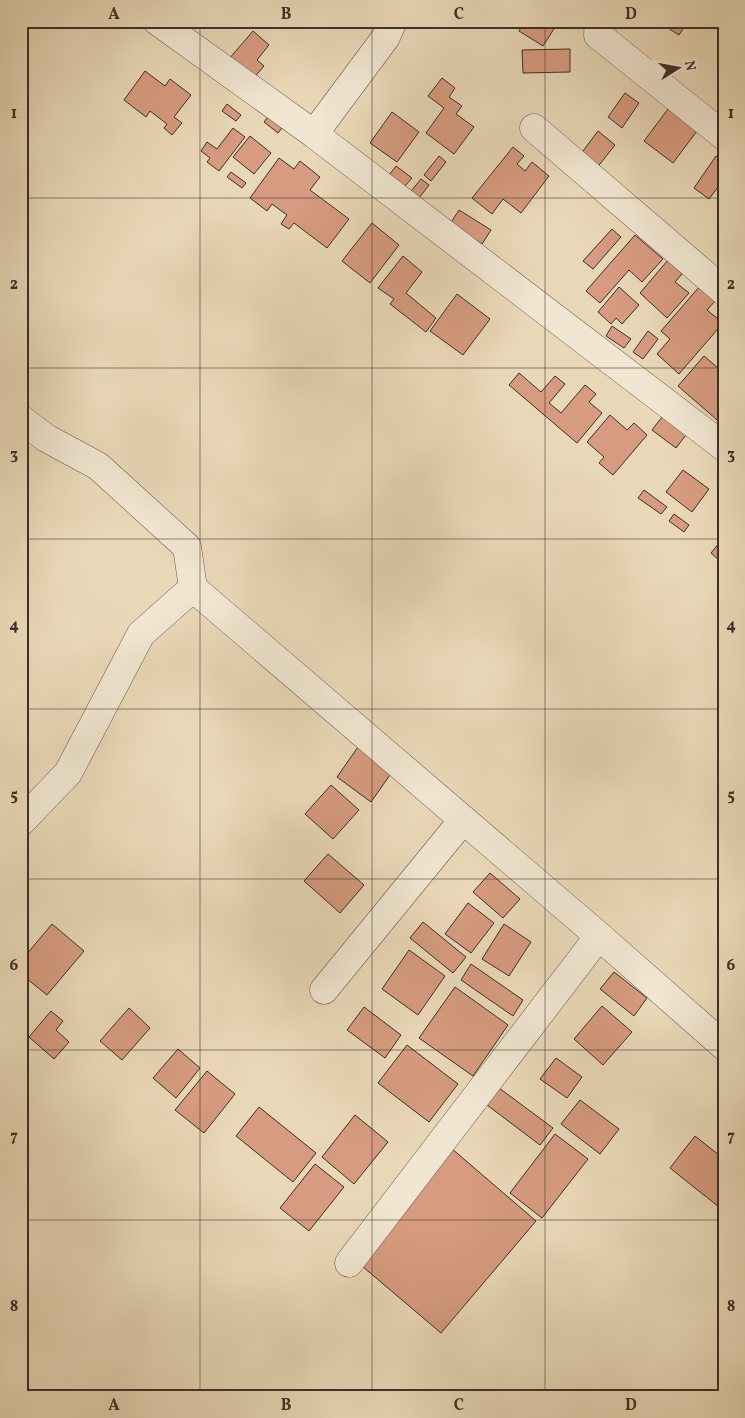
<svg xmlns="http://www.w3.org/2000/svg" width="745" height="1418" font-family="Vollkorn,serif">
<style>
.building{fill:#d69b80;stroke:#3d2f26}
.lines{fill:none;stroke-linecap:round;stroke-linejoin:round}
.minor-casing{stroke:#68594a;stroke-width:29}
.minor{stroke:#f1e6d1;stroke-width:28}
.grid{fill:none;stroke:#3d2f26;stroke-width:1;stroke-opacity:0.55}
.neatline{fill:none;stroke:#3d2f26;stroke-width:2}
.grid-label{font-size:16px;text-anchor:middle;font-weight:bold;fill:#3d2f26}
</style>
<rect width="100%" height="100%" fill="#e9d8b8"/>
<filter id="stains"><feTurbulence type="fractalNoise" baseFrequency=".004" numOctaves="4"/><feColorMatrix values="0 0 0 0 .2 0 0 0 0 .09 0 0 0 0 .02 0 0 0 .5 -.17"/></filter>
<radialGradient id="worn" r=".72"><stop offset=".6" stop-color="#630" stop-opacity="0"/><stop offset="1" stop-color="#630" stop-opacity=".3"/></radialGradient>
<g class="building">
<polygon points="525,21 559,21 543,46 519,31"/>
<polygon points="665,21 688,21 679,35 663,25"/>
<polygon points="253,31 269,45 257,60 264,66 252,80 228,60"/>
<polygon points="570,49 570,72 523,73 522,50"/>
<polygon points="145,71 165,86 170,79 191,95 174,117 182,123 172,135 164,128 167,124 150,111 146,117 124,100"/>
<polygon points="442,78 455,88 449,97 462,106 456,114 474,127 454,154 426,133 444,108 428,96"/>
<polygon points="625,93 639,103 622,128 608,117"/>
<polygon points="227,104 241,115 236,121 222,111"/>
<polygon points="668,109 697,131 673,163 644,141"/>
<polygon points="392,112 419,132 397,162 370,143"/>
<polygon points="271,113 285,124 278,133 264,122"/>
<polygon points="233,128 245,137 219,171 207,162 210,158 201,151 207,142 217,149"/>
<polygon points="598,131 615,145 596,169 580,155"/>
<polygon points="250,136 271,153 254,174 233,157"/>
<polygon points="513,147 524,156 517,164 525,171 532,162 549,176 521,213 503,199 492,214 472,198"/>
<polygon points="439,156 446,162 431,181 424,175"/>
<polygon points="716,156 724,161 724,179 709,199 694,188"/>
<polygon points="279,158 294,169 300,161 320,177 310,190 349,219 327,248 294,223 289,229 281,224 287,215 272,204 267,211 250,198"/>
<polygon points="396,166 412,178 405,186 411,191 421,179 429,185 416,202 386,179"/>
<polygon points="231,172 246,183 242,188 227,177"/>
<polygon points="459,210 491,230 482,244 450,224"/>
<polygon points="372,223 399,245 370,283 342,261"/>
<polygon points="612,229 621,237 593,269 583,261"/>
<polygon points="635,235 663,259 642,282 629,270 600,303 586,291"/>
<polygon points="403,256 422,272 406,293 436,318 426,332 390,304 394,299 378,288"/>
<polygon points="668,260 682,274 675,282 689,293 667,318 640,293"/>
<polygon points="700,286 716,300 707,310 723,323 679,374 657,354 670,339 661,331"/>
<polygon points="619,287 639,305 622,324 616,318 611,324 598,312"/>
<polygon points="457,294 490,319 463,355 430,331"/>
<polygon points="612,326 631,339 624,348 606,336"/>
<polygon points="648,331 658,339 643,359 633,352"/>
<polygon points="704,356 724,373 724,426 678,386"/>
<polygon points="519,373 541,392 555,376 565,384 549,403 561,413 585,385 596,394 589,402 602,413 577,443 509,385"/>
<polygon points="665,413 689,431 676,448 652,430"/>
<polygon points="610,415 627,430 634,423 647,435 613,475 599,463 604,457 587,442"/>
<polygon points="683,470 709,489 692,512 666,492"/>
<polygon points="644,490 667,507 661,514 638,498"/>
<polygon points="674,514 689,525 684,532 669,521"/>
<polygon points="724,537 724,559 721,562 711,553"/>
<polygon points="358,747 392,772 371,802 337,777"/>
<polygon points="331,785 359,810 333,839 305,814"/>
<polygon points="328,854 364,885 340,913 304,881"/>
<polygon points="490,873 520,899 503,918 473,892"/>
<polygon points="468,903 494,923 471,953 445,934"/>
<polygon points="423,922 466,957 453,973 410,938"/>
<polygon points="52,924 84,951 47,995 21,974 21,961"/>
<polygon points="504,924 531,942 509,976 482,959"/>
<polygon points="409,950 445,976 418,1015 382,989"/>
<polygon points="471,964 523,1000 513,1016 461,980"/>
<polygon points="614,972 647,998 634,1016 600,989"/>
<polygon points="455,987 508,1025 473,1076 419,1038"/>
<polygon points="602,1006 632,1032 603,1065 574,1039"/>
<polygon points="364,1007 401,1035 385,1058 347,1030"/>
<polygon points="129,1008 150,1028 122,1060 100,1041"/>
<polygon points="51,1011 63,1021 56,1030 69,1042 54,1059 29,1037"/>
<polygon points="407,1045 458,1084 429,1122 378,1083"/>
<polygon points="178,1049 200,1068 176,1098 153,1078"/>
<polygon points="556,1058 582,1077 567,1098 540,1079"/>
<polygon points="207,1071 235,1094 204,1133 175,1110"/>
<polygon points="495,1085 553,1128 540,1145 483,1102"/>
<polygon points="580,1100 619,1129 600,1154 561,1124"/>
<polygon points="259,1107 316,1153 293,1182 236,1136"/>
<polygon points="355,1115 388,1142 354,1184 322,1157"/>
<polygon points="555,1134 588,1159 542,1218 510,1193"/>
<polygon points="695,1136 724,1159 724,1211 670,1168"/>
<polygon points="451,1148 536,1221 441,1333 356,1261"/>
<polygon points="315,1164 344,1187 309,1231 280,1208"/>
</g>
<g class="lines">
<defs>
<g id="minor">
<polyline points="157,21 314,134 724,447"/>
<polyline points="599,21 598,35 724,136"/>
<polyline points="534,128 724,291"/>
<polyline points="314,134 386,37 393,21"/>
<polyline points="21,419 46,438 98,466 187,547 193,588"/>
<polyline points="21,822 68,773 141,634 193,588 599,936 724,1046"/>
<polyline points="324,990 463,820"/>
<polyline points="349,1263 599,936"/>
</g>
</defs>
<use href="#minor" class="minor-casing"/>
<use href="#minor" class="minor"/>
</g>
<path class="grid" d="M200,21V1397M372,21V1397M545,21V1397M21,198H724M21,368H724M21,539H724M21,709H724M21,879H724M21,1050H724M21,1220H724"/>
<rect width="745" height="1418" fill="none" stroke="#e9d8b8" stroke-width="55"/>
<g transform="translate(678 68) rotate(79)" stroke="#f1e6d1" stroke-width="4" paint-order="stroke">
<path d="M0-4L9 19L0 12L-9 19Z" fill="#3d2f26"/>
<text y="-8" font-size="14" font-weight="bold" text-anchor="middle" fill="#3d2f26">N</text>
</g>
<rect x="28" y="28" width="690" height="1362" class="neatline"/>
<g class="grid-label">
<text x="114" y="19">A</text>
<text x="286" y="19">B</text>
<text x="459" y="19">C</text>
<text x="631" y="19">D</text>
<text x="14" y="118">1</text>
<text x="731" y="118">1</text>
<text x="14" y="289">2</text>
<text x="731" y="289">2</text>
<text x="14" y="459">3</text>
<text x="731" y="459">3</text>
<text x="14" y="630">4</text>
<text x="731" y="630">4</text>
<text x="14" y="800">5</text>
<text x="731" y="800">5</text>
<text x="14" y="970">6</text>
<text x="731" y="970">6</text>
<text x="14" y="1141">7</text>
<text x="731" y="1141">7</text>
<text x="14" y="1311">8</text>
<text x="731" y="1311">8</text>
<text x="114" y="1410">A</text>
<text x="286" y="1410">B</text>
<text x="459" y="1410">C</text>
<text x="631" y="1410">D</text>
</g>
<rect width="100%" height="100%" filter="url(#stains)"/>
<rect width="100%" height="100%" fill="url(#worn)"/>
</svg>
